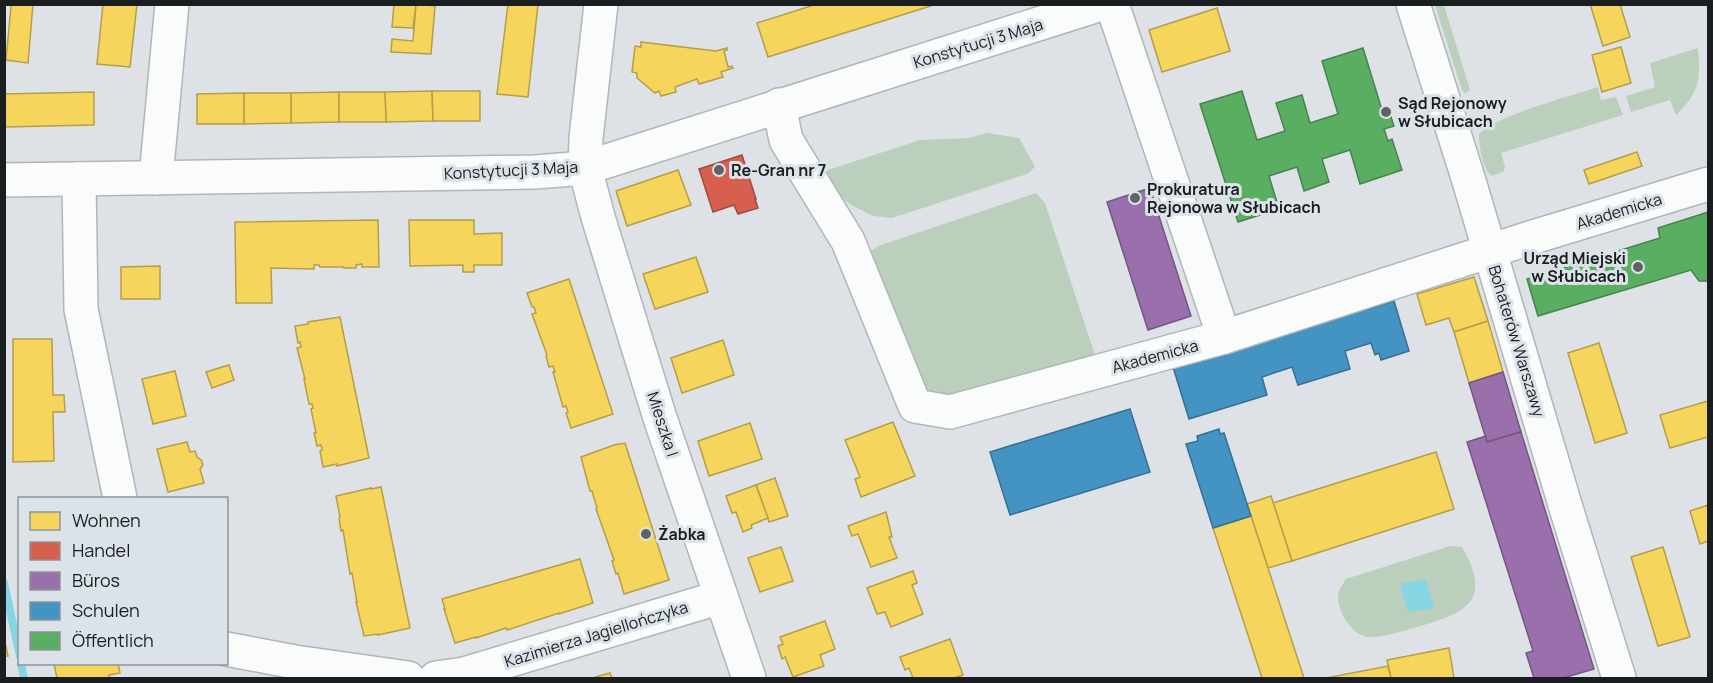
<svg xmlns="http://www.w3.org/2000/svg" width="1713" height="683" font-family="Manrope,sans-serif">
<style>
.green{fill:#bad0bc}
.water{fill:#86d5e2}
.homes{fill:#f6d55c;stroke:#b49e4a;stroke-width:1.5}
.shops{fill:#d6604d;stroke:#9e4c40;stroke-width:1.5}
.offices{fill:#9970ab;stroke:#735781;stroke-width:1.5}
.schools{fill:#4393c3;stroke:#377092;stroke-width:1.5}
.public{fill:#5aae61;stroke:#47834e;stroke-width:1.5}
.lines{fill:none;stroke-linecap:round;stroke-linejoin:round}
.stream{stroke:#86d5e2;stroke-width:8}
.minor-casing{stroke:#b2b5b8;stroke-width:36}
.minor{stroke:#fafbfb;stroke-width:33}
.poi-dot{fill:#5f6365;stroke:#dbe3e9;stroke-width:2}
.labels{text-anchor:middle;dominant-baseline:central;stroke-width:6;stroke-linejoin:round;paint-order:stroke}
.street-label{font-size:16px;fill:#1b1e20;stroke:#dbe3e9}
.poi-label{font-size:16px;font-weight:bold;fill:#1b1e20;stroke:#dbe3e9;text-anchor:start}
</style>
<rect width="100%" height="100%" fill="#dee2e6"/>
<g class="green">
<polygon points="1435,5 1444,5 1470,90 1466,93 1463,92 1461,87"/>
<path d="M1698,48C1701,80 1699,93 1676,115L1670,100L1631,112L1626,96L1655,87L1650,63Z"/>
<path d="M1598,87L1601,100L1616,97L1623,115L1501,153L1505,167L1503,172L1491,176C1482,166 1479,147 1479,134C1499,114 1569,97 1598,87Z"/>
<polygon points="987,133 1019,138 1035,167 1027,174 892,218 873,216 851,205 835,192 825,171 920,140 969,138"/>
<polygon points="1036,193 1045,203 1095,355 949,402 931,397 910,357 869,253 878,246"/>
<path d="M1450,546L1462,547C1493,601 1467,613 1417,627C1402,631 1383,638 1368,637C1351,635 1337,610 1338,595C1339,588 1343,584 1346,579Z"/>
</g>
<polygon class="water" points="1426,579 1434,608 1408,612 1400,584"/>
<g class="homes">
<polygon points="10,4 33,4 28,63 6,60 11,6"/>
<polygon points="103,4 137,4 130,67 97,64"/>
<polygon points="394,4 416,4 413,28 392,27"/>
<polygon points="416,4 435,6 431,54 391,52 392,39 413,41"/>
<polygon points="508,4 538,4 528,97 497,94"/>
<polygon points="817,4 937,4 768,57 757,23"/>
<polygon points="1590,4 1620,4 1630,37 1603,46"/>
<polygon points="1217,8 1230,51 1162,72 1149,30"/>
<polygon points="641,42 716,51 727,48 727,50 724,51 728,67 732,66 733,68 721,72 723,77 699,84 697,79 675,87 676,92 661,96 659,91 655,93 637,78 637,73 632,72 635,46 641,47"/>
<polygon points="1621,47 1631,83 1602,92 1592,55"/>
<polygon points="432,91 433,121 386,122 385,92"/>
<polygon points="432,91 480,91 480,121 433,121"/>
<polygon points="94,92 94,125 4,127 4,94"/>
<polygon points="339,92 339,122 291,123 291,93"/>
<polygon points="339,92 385,92 386,122 339,122"/>
<polygon points="244,93 244,124 197,124 197,94"/>
<polygon points="244,93 291,93 291,123 244,124"/>
<polygon points="1637,152 1642,166 1589,184 1584,170"/>
<polygon points="678,170 691,205 627,226 616,191"/>
<polygon points="378,220 379,267 362,267 362,264 356,265 356,268 344,268 343,267 320,267 319,265 314,265 314,269 271,268 272,303 236,303 235,222"/>
<polygon points="409,220 474,220 474,234 502,233 502,265 474,265 474,272 463,272 463,265 410,266"/>
<polygon points="696,257 708,292 655,309 643,274"/>
<polygon points="160,266 160,299 121,299 121,267"/>
<polygon points="1474,277 1488,321 1454,332 1449,318 1426,325 1417,294"/>
<polygon points="569,279 613,414 571,428 566,413 568,412 566,406 563,407 553,372 555,372 553,366 549,367 546,356 547,355 532,314 536,313 534,307 532,307 527,293"/>
<polygon points="340,317 369,458 337,466 337,464 323,467 320,451 322,450 321,445 317,446 314,433 316,433 311,409 313,408 312,404 309,404 304,379 305,379 297,348 301,347 300,342 298,343 295,326 308,324 308,322"/>
<polygon points="1488,321 1503,372 1469,383 1454,332"/>
<polygon points="13,339 52,339 53,395 64,395 65,412 53,412 54,461 13,462"/>
<polygon points="723,340 734,375 682,393 671,358"/>
<polygon points="1599,343 1627,433 1595,443 1568,353"/>
<polygon points="229,365 234,380 212,388 206,372"/>
<polygon points="175,371 186,416 153,424 142,379"/>
<polygon points="1708,401 1708,437 1670,448 1660,415"/>
<polygon points="893,422 915,476 861,497 855,479 860,477 845,440"/>
<polygon points="750,423 762,459 709,476 698,441"/>
<polygon points="187,442 190,452 195,451 197,457 201,460 203,465 200,469 204,483 168,492 157,449"/>
<polygon points="625,443 669,580 624,594 618,573 616,574 612,561 614,560 596,509 597,508 592,491 590,491 581,457 614,445"/>
<polygon points="1436,452 1454,509 1292,561 1273,503"/>
<polygon points="775,478 788,516 769,522 756,485"/>
<polygon points="756,485 768,518 751,525 752,528 743,532 736,512 732,513 726,496"/>
<polygon points="381,487 410,628 378,635 378,634 364,636 356,602 357,602 352,573 350,574 343,530 341,531 339,518 340,517 336,496 371,488 371,489"/>
<polygon points="1271,496 1292,561 1268,568 1247,504"/>
<polygon points="1708,505 1708,541 1700,544 1690,511"/>
<polygon points="886,512 892,537 889,537 897,558 871,567 858,534 852,536 848,526"/>
<polygon points="1251,516 1268,568 1304,678 1262,678 1213,528"/>
<polygon points="781,547 793,581 760,592 748,558"/>
<polygon points="1663,547 1690,637 1658,646 1631,557"/>
<polygon points="580,559 593,603 559,614 559,613 507,630 506,628 476,638 476,637 455,643 444,609 445,609 442,599"/>
<polygon points="913,571 917,583 912,585 923,614 891,627 885,612 877,614 867,588"/>
<polygon points="825,621 835,649 820,655 824,666 793,677 785,657 782,659 778,646 783,644 780,637"/>
<polygon points="4,638 8,656 4,656"/>
<polygon points="950,639 963,675 954,678 913,678 909,668 905,670 900,657"/>
<polygon points="1449,648 1454,678 1391,678 1387,660"/>
<polygon points="54,664 118,664 120,673 109,675 109,678 57,678"/>
<polygon points="1388,666 1391,678 1326,678"/>
<polygon points="610,673 612,678 595,678 595,677"/>
</g>
<polygon class="shops" points="742,155 756,199 755,199 758,208 738,214 734,205 713,212 699,169"/>
<g class="offices">
<polygon points="1150,188 1191,316 1148,330 1107,202"/>
<polygon points="1503,372 1521,432 1487,442 1469,383"/>
<polygon points="1521,432 1594,669 1563,678 1534,678 1526,653 1533,651 1467,442 1486,436 1487,442"/>
</g>
<g class="schools">
<polygon points="1394,301 1409,351 1381,360 1379,353 1375,355 1371,343 1345,351 1350,369 1298,385 1292,367 1262,377 1267,395 1189,419 1173,367 1333,319 1333,318 1368,307 1368,309"/>
<polygon points="1130,409 1150,472 1010,515 990,452"/>
<polygon points="1219,429 1220,434 1224,433 1251,516 1213,528 1186,444 1198,441 1197,436"/>
</g>
<g class="public">
<polygon points="1363,48 1382,110 1388,108 1394,126 1384,129 1388,141 1392,139 1402,170 1360,184 1350,150 1322,159 1329,182 1304,191 1297,167 1269,176 1279,209 1238,222 1200,104 1242,91 1257,140 1285,131 1276,103 1302,95 1310,123 1338,114 1322,61"/>
<polygon points="1708,212 1708,281 1699,281 1691,270 1538,316 1527,279 1660,238 1658,228"/>
</g>
<g class="lines">
<g class="stream">
<polyline points="4,583 20,656"/>
<polyline points="21,664 24,678"/>
</g>
<defs>
<g id="minor">
<polyline points="601,4 586,138 585,168 598,217 660,418 749,678"/>
<polyline points="1112,4 1224,337"/>
<polyline points="1413,4 1469,181 1566,508 1619,678"/>
<polyline points="779,105 786,140 848,241 915,406 950,412 1224,337 1530,238 1708,184"/>
<polyline points="156,178 172,4"/>
<polyline points="79,179 81,309 120,498"/>
<polyline points="4,180 535,172 585,168 1101,4"/>
<polyline points="226,649 295,662 408,678"/>
<polyline points="436,678 464,674 721,597"/>
</g>
</defs>
<use href="#minor" class="minor-casing"/>
<use href="#minor" class="minor"/>
</g>
<g class="poi-dot">
<circle cx="1386" cy="112" r="6"/>
<circle cx="719" cy="170" r="6"/>
<circle cx="1135" cy="198" r="6"/>
<circle cx="1638" cy="267" r="6"/>
<circle cx="646" cy="534" r="6"/>
</g>
<g class="labels">
<g class="street-label">
<text transform="translate(978 43) rotate(-17)">Konstytucji 3 Maja</text>
<text transform="translate(511 170) rotate(-3)">Konstytucji 3 Maja</text>
<text transform="translate(1619 211) rotate(-17)">Akademicka</text>
<text transform="translate(1517 341) rotate(73)">Bohaterów Warszawy</text>
<text transform="translate(1155 356) rotate(-15)">Akademicka</text>
<text transform="translate(663 424) rotate(72)">Mieszka I</text>
<text transform="translate(596 634) rotate(-17)">Kazimierza Jagiellończyka</text>
</g>
<g class="poi-label">
<text x="1398" y="103">Sąd Rejonowy<tspan x="1398" dy="18">w Słubicach</tspan></text>
<text x="731" y="170">Re-Gran nr 7</text>
<text x="1147" y="189">Prokuratura<tspan x="1147" dy="18">Rejonowa w Słubicach</tspan></text>
<text x="1626" y="258" text-anchor="end">Urząd Miejski<tspan x="1626" dy="18">w Słubicach</tspan></text>
<text x="658" y="534">Żabka</text>
</g>
</g>
<rect width="1713" height="683" fill="none" stroke="#1b1e20" stroke-width="12"/>
<rect x="18" y="497" width="210" height="168" fill="#dbe3e9" stroke="#8e9499" stroke-width="1.5"/>
<rect x="30" y="512" width="30" height="18" fill="#f6d55c" stroke="#8e9499" stroke-width="1.5"/>
<text x="72" y="527" font-size="18" fill="#1b1e20">Wohnen</text>
<rect x="30" y="542" width="30" height="18" fill="#d6604d" stroke="#8e9499" stroke-width="1.5"/>
<text x="72" y="557" font-size="18" fill="#1b1e20">Handel</text>
<rect x="30" y="572" width="30" height="18" fill="#9970ab" stroke="#8e9499" stroke-width="1.5"/>
<text x="72" y="587" font-size="18" fill="#1b1e20">Büros</text>
<rect x="30" y="602" width="30" height="18" fill="#4393c3" stroke="#8e9499" stroke-width="1.5"/>
<text x="72" y="617" font-size="18" fill="#1b1e20">Schulen</text>
<rect x="30" y="632" width="30" height="18" fill="#5aae61" stroke="#8e9499" stroke-width="1.5"/>
<text x="72" y="647" font-size="18" fill="#1b1e20">Öffentlich</text>
</svg>
